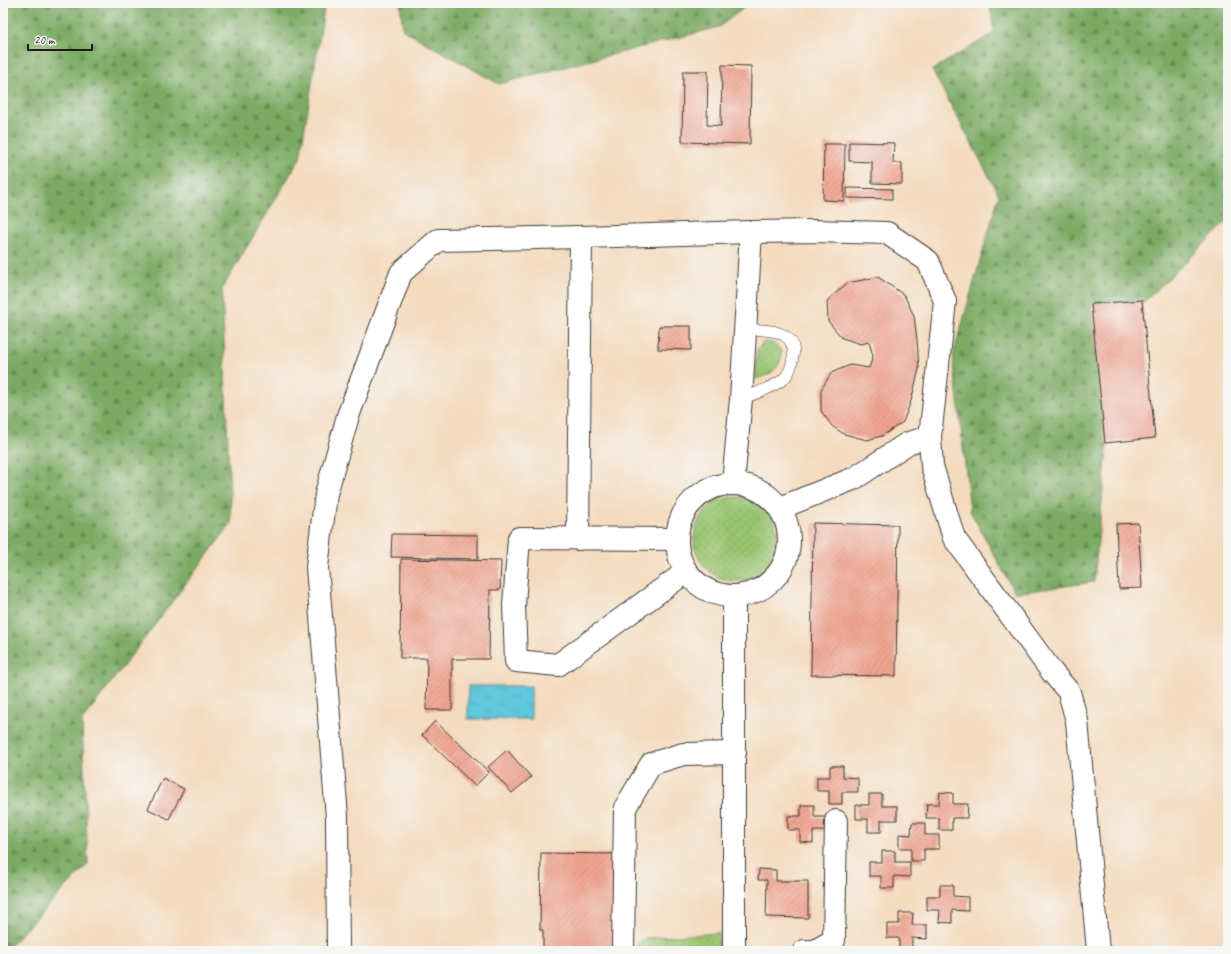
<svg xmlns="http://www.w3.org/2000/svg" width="1231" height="954" font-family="Caveat,sans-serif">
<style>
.grass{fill:url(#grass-dots);stroke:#5b7046}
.forest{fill:url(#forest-firs);stroke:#4c6340}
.water{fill:url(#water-ripples);stroke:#3e727c}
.building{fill:url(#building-hatch)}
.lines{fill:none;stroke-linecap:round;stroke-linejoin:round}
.service-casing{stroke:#3c3934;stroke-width:12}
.minor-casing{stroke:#3c3934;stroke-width:24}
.service{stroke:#fff;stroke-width:11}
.minor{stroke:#fff;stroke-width:22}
</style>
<defs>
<pattern id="grass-dots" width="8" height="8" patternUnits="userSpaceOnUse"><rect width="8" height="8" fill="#9ac571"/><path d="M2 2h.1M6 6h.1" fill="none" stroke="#84a961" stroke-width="1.8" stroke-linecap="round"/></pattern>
<pattern id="forest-firs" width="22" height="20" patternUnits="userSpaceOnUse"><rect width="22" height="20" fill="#7baa63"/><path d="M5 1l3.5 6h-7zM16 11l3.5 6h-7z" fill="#648a51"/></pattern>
<pattern id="water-ripples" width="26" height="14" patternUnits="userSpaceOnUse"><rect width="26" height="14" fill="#60c8dc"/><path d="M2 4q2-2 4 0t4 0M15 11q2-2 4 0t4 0" fill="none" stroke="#53abbc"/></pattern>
<pattern id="building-hatch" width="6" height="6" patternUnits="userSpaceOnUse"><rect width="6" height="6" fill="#f0a491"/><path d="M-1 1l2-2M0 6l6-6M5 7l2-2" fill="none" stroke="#cd8d7c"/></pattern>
</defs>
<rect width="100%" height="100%" fill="#f6f6f2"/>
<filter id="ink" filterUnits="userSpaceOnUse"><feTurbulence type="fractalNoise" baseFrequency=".025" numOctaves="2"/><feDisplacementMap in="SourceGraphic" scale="8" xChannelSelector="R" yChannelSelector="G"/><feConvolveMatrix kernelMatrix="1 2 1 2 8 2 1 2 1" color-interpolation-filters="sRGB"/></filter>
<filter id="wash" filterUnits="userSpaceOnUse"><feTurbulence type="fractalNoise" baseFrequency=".012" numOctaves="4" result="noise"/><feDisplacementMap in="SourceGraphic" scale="16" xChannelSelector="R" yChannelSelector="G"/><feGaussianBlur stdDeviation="0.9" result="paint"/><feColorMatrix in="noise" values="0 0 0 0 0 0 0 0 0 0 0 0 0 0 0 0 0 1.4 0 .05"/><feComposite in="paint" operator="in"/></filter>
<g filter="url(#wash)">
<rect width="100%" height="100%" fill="#f4dbbf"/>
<g class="grass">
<path d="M764,342C783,343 787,358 774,370C769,375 762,377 756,379L755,376L757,349Z"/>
<circle cx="736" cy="539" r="42"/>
<polygon points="719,933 718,951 636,951 636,946 645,938"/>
</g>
<g class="forest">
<polygon points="3,3 325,3 300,158 222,289 231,524 82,721 88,864 5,951 3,951"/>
<polygon points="400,3 750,3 719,27 499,84 403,30"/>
<polygon points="990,3 1228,3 1228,221 1119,326 1094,582 1015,593 970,511 953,355 999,195 932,70 994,33"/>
</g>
<rect class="water" x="468" y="686" width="63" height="33"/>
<g id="blocks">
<g class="building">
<polygon points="722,65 751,66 750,144 682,142 683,71 708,71 707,125 721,126"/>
<polygon points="849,142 894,143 893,163 902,163 902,184 872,183 872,162 849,161"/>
<polygon points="824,144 845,144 844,201 823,200"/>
<polygon points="847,188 892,189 892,199 847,198"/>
<polygon points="878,277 904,295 914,316 917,340 919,369 911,401 903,422 882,436 867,440 844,434 832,426 821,411 821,390 831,373 850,365 869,368 873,356 869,342 861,344 842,338 828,321 827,301 847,283"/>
<polygon points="1142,300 1155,438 1105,443 1091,304"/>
<polygon points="659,326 691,326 691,350 658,349"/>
<polygon points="813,523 898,525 896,676 811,675"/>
<polygon points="1138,523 1142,588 1119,589 1116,524"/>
<polygon points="392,534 478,535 478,559 391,557"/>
<polygon points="401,559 501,561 500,590 490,590 489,659 452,659 452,710 426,710 427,658 400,658"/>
<polygon points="435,721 489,772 475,786 422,735"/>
<polygon points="507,750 531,777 512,793 488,767"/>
<polygon points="830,766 843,766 843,777 858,778 858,792 842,792 842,804 829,804 829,791 817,791 817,777 830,777"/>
<polygon points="163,778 184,789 169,819 148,809"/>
<polygon points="940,792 953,793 953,804 968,804 967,818 952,818 952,830 939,830 939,818 926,818 927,804 939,804"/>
<polygon points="869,794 882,794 882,806 897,806 897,820 881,820 881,832 868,832 868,819 856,819 856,805 869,805"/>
<polygon points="801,805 814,805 814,817 829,817 829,831 813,831 813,843 800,842 800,830 788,830 788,816 801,816"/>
<polygon points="912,823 925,823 925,835 939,835 939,849 924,849 924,861 911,861 911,848 899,848 899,834 911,835"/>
<polygon points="882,851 895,851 895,862 910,862 910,877 894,876 894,888 881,888 881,876 869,876 869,862 882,862"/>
<polygon points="541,853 619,854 617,951 543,951 543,930 540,930"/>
<polygon points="759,869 776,870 776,881 808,881 808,918 766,917 767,880 758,880"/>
<polygon points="940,885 953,885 953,896 968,897 968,911 952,910 952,923 939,922 940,910 927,910 927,896 940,896"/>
<polygon points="899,913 913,913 912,925 927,925 927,939 912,938 912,950 899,950 899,938 887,938 887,924 899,924"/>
</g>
</g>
</g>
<g filter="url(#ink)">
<use href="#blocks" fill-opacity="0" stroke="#3c3934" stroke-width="1"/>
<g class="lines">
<defs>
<path id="service" d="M741,399C752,395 781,385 787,375C791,370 792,363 793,357C798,329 764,329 745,330"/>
<g id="minor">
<polyline points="733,483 741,399 751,232"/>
<circle cx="733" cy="540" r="56"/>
<polyline points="780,508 855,478 908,443 930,437"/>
<polyline points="578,539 581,237"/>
<polyline points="676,539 519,538 514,605 516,661 558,665 686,572"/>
<polyline points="338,951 337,817 317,567 326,494 348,416 401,273 438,240 581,237 751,232 813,231 887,233 928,261 945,301 930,437 932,466 954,538 1052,672 1069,692 1077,721 1098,951"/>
<polyline points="623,951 625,808 651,764 683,754 735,753"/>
<polyline points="734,951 734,597"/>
<polyline points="804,951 815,951 834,940 836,821"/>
</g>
</defs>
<use href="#service" class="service-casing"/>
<use href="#minor" class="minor-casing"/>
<use href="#service" class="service"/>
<use href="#minor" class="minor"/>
</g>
</g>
<rect width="1231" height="954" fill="none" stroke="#f6f6f2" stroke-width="16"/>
<path d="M28 44v6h64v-6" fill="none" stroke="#1c1c1c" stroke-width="2"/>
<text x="34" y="44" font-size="12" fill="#1c1c1c" stroke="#f6f6f2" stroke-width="3" paint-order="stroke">20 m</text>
</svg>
